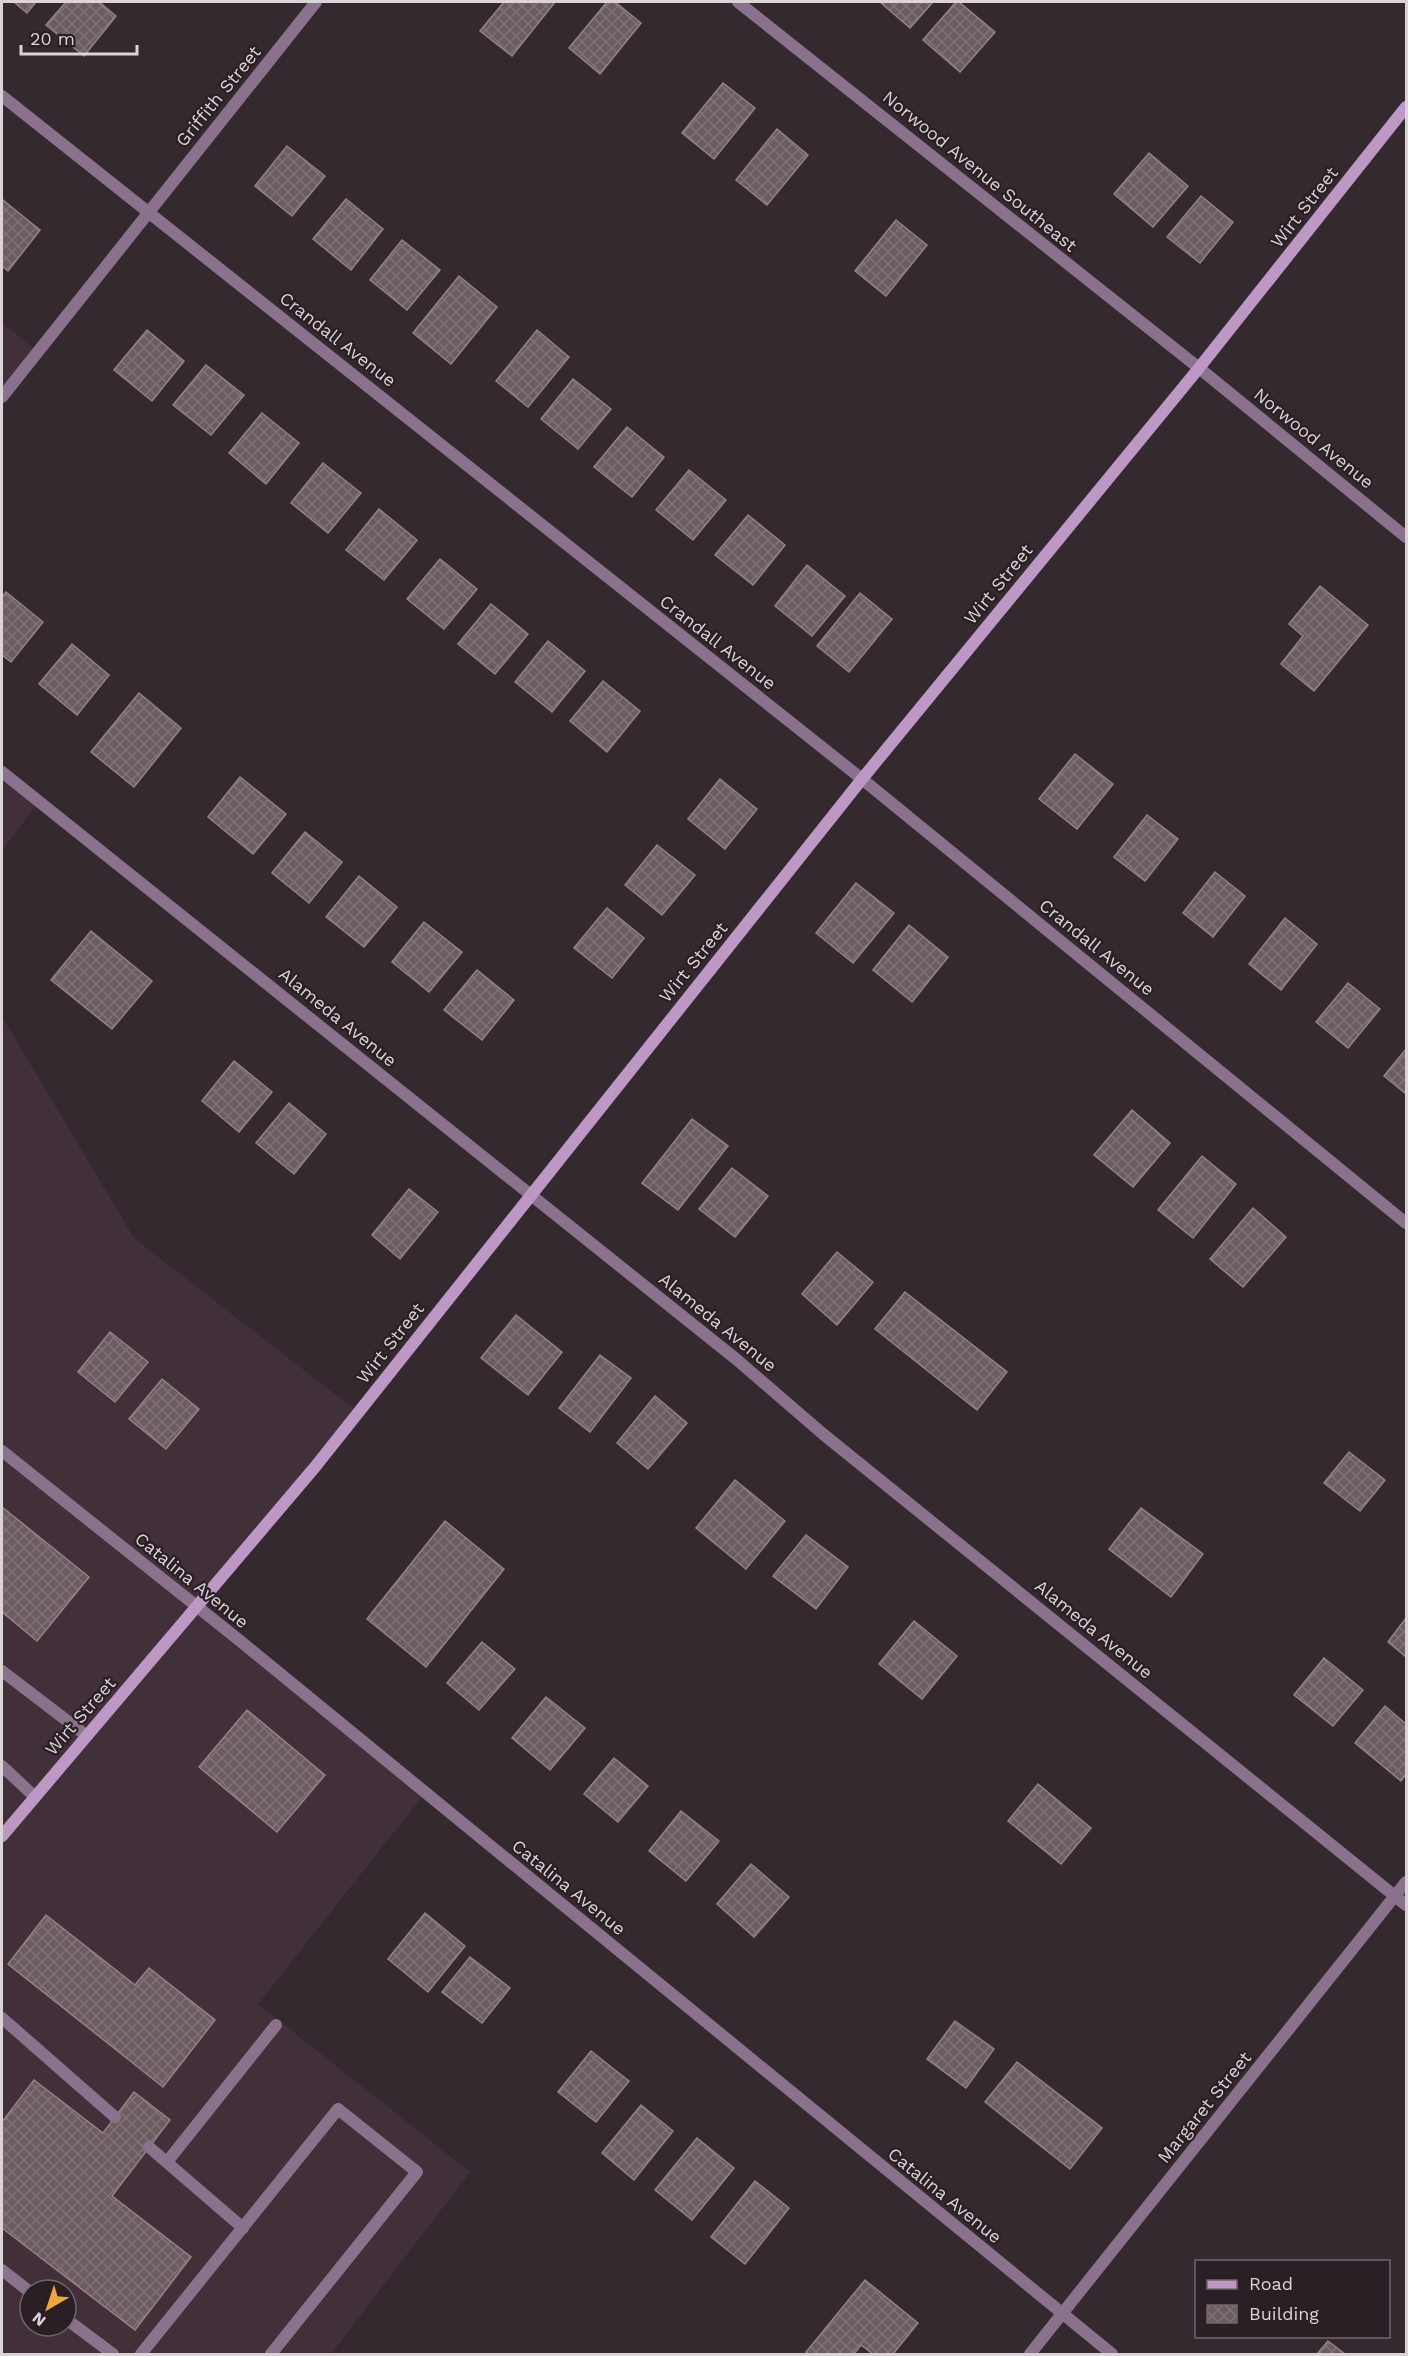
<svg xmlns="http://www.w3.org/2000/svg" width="1408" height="2356" font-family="'Work Sans',sans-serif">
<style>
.built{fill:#412f3a;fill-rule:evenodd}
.building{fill:url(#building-cross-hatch);stroke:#938287;stroke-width:1.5}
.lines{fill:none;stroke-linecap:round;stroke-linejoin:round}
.service{stroke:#8a728d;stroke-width:12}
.minor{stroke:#8a728d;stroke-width:12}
.secondary{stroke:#be98c4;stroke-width:12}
.labels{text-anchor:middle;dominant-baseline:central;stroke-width:4.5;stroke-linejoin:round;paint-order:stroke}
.street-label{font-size:18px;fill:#dbd3d7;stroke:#2b1f26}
</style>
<defs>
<pattern id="building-cross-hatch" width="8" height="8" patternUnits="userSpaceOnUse" patternTransform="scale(1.5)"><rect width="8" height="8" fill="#6b5c60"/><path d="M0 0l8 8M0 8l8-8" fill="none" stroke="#807276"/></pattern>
</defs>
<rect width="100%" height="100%" fill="#352930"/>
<g class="built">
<polygon points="2,323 39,353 2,400"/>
<polygon points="2,772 39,801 2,851"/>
<path d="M2,1017L134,1238L358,1412L198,1607L425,1793L258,2004L470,2172L331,2354H2ZM30,2290H66V2326H30Z"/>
</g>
<g class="building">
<polygon points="14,2 36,2 27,13"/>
<polygon points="66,2 99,2 116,16 84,56 46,25"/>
<polygon points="504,2 555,2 512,56 480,31"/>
<polygon points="607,2 615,2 641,23 600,74 569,48"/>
<polygon points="880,2 933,2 910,28"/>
<polygon points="956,2 959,2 995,32 960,72 923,40"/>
<polygon points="723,83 755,108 714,159 682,133"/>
<polygon points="777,129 808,155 767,205 736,180"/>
<polygon points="287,146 325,176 292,216 255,186"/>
<polygon points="1149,153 1188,186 1153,227 1114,194"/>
<polygon points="1201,196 1233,222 1200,263 1167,237"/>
<polygon points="346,199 383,229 351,270 313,239"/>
<polygon points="3,200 40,230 8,271 2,266 2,203"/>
<polygon points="896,220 927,245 886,296 855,271"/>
<polygon points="402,240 440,270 407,310 370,280"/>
<polygon points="459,276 497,307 451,364 413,333"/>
<polygon points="147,330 184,361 152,401 114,370"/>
<polygon points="537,330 569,357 528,407 496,381"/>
<polygon points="206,365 244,395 211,435 173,405"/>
<polygon points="573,379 611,409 578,449 541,419"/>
<polygon points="262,413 299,443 266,484 229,453"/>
<polygon points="627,427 664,457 632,497 594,467"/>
<polygon points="323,463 361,493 328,533 291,503"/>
<polygon points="689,470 726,500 693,540 656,510"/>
<polygon points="379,509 417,540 384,580 346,550"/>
<polygon points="748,515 785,545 753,585 715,555"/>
<polygon points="440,559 477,589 444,629 407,599"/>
<polygon points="807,565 845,596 812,636 775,606"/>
<polygon points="1320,586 1368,625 1314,691 1281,664 1303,636 1289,624"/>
<polygon points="6,592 43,622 11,662 2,655 2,597"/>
<polygon points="860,593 892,619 849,672 817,646"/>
<polygon points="491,604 528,634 495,674 458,644"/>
<polygon points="548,641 585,671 552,712 515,682"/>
<polygon points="72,644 109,675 77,715 39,684"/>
<polygon points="603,681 640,711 607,752 570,721"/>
<polygon points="139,693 181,728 134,787 91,752"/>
<polygon points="1075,754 1113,784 1077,829 1039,799"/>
<polygon points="240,777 286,814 253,854 208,817"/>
<polygon points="720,779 757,809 725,849 688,819"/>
<polygon points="1147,815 1178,839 1145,881 1114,857"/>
<polygon points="305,832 342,862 309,903 272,873"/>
<polygon points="657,845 695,875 662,915 625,885"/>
<polygon points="1215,872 1245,896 1213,937 1183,913"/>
<polygon points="359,876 397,907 364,947 326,917"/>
<polygon points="856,883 894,913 853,963 816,933"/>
<polygon points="607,908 644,938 612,978 574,948"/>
<polygon points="1285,918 1317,944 1281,990 1249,964"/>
<polygon points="424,922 462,952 429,992 392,962"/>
<polygon points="909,925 948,957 912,1002 873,970"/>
<polygon points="91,931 152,981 112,1029 51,980"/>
<polygon points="477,970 514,1000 482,1040 444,1010"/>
<polygon points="1348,983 1380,1009 1348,1048 1316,1022"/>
<polygon points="1406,1049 1406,1094 1384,1076"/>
<polygon points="234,1061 272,1092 239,1132 202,1101"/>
<polygon points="289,1103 326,1134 294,1174 256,1143"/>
<polygon points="1132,1110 1170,1143 1133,1187 1094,1155"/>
<polygon points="692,1119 728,1146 678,1210 642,1183"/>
<polygon points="1202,1156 1236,1184 1193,1238 1158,1210"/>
<polygon points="732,1168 768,1196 735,1237 699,1209"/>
<polygon points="409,1189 438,1212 400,1259 372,1235"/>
<polygon points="1253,1208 1286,1237 1243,1287 1210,1259"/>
<polygon points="837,1252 873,1282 837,1325 802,1294"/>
<polygon points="905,1292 1007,1372 977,1410 875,1329"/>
<polygon points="516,1315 562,1352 528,1395 481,1358"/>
<polygon points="110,1332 148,1362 115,1402 78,1372"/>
<polygon points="600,1355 631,1378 590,1432 559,1408"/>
<polygon points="162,1379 199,1409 166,1449 129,1419"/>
<polygon points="655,1396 687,1423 648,1469 617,1443"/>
<polygon points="1349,1452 1385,1480 1360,1511 1324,1483"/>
<polygon points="735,1480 785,1521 746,1569 696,1528"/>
<polygon points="2,1507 89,1577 37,1641 2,1612"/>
<polygon points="1141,1508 1203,1554 1171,1597 1109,1549"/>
<polygon points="445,1521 504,1569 426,1667 367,1619"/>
<polygon points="806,1535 848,1567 816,1609 773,1576"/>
<polygon points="1406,1618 1406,1657 1388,1642"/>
<polygon points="914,1621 957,1656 922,1699 879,1664"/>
<polygon points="482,1642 515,1669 479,1710 447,1683"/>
<polygon points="1324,1658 1363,1690 1333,1726 1294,1695"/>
<polygon points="546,1697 585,1728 550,1770 512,1738"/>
<polygon points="1385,1706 1406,1724 1406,1774 1401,1781 1355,1743"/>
<polygon points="247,1710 325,1775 277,1832 199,1767"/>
<polygon points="614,1758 648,1786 618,1822 584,1794"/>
<polygon points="1038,1784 1091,1828 1061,1864 1008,1821"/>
<polygon points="681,1811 719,1841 686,1881 649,1851"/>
<polygon points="751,1864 789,1897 754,1937 717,1904"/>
<polygon points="425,1913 465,1946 428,1992 388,1959"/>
<polygon points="46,1915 135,1985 149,1968 215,2020 163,2087 8,1964"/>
<polygon points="470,1957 510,1988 482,2023 442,1992"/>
<polygon points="955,2021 994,2049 966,2088 927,2059"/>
<polygon points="591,2051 629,2081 596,2122 558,2092"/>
<polygon points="1017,2062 1102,2128 1070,2169 985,2102"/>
<polygon points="34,2080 103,2133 134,2092 170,2120 112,2196 191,2257 135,2330 2,2228 2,2122"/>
<polygon points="641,2105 673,2131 634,2180 602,2153"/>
<polygon points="697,2138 734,2168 692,2220 655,2190"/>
<polygon points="755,2181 789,2208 745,2264 711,2237"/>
<polygon points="865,2280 918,2323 893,2354 873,2354 861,2345 854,2354 809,2354 806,2352"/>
<polygon points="1328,2341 1345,2354 1317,2354"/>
</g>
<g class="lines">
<g class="service">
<polyline points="2,1671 87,1736"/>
<polyline points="2,1766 35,1797"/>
<polyline points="2,2018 115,2117"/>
<polyline points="149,2147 243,2228"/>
<polyline points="167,2162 276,2025"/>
<polyline points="2,2270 30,2292"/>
<polyline points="66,2319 113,2354"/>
<polyline points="141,2354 338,2109 417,2172 271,2354"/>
</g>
<g class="minor">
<polyline points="738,2 1199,368 1406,537"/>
<polyline points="2,96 862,779 1406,1223"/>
<polyline points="2,397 316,2"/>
<polyline points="2,772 736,1359 823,1434 1406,1905"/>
<polyline points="2,1451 239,1640 1112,2354"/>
<polyline points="1030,2354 1406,1882"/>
</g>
<polyline class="secondary" points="2,1836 315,1467 862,779 1199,368 1406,107"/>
</g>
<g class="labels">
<g class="street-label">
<text transform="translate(218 96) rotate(-51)">Griffith Street</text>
<text transform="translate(980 171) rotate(39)">Norwood Avenue Southeast</text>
<text transform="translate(1304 207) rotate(-52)">Wirt Street</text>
<text transform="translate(338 339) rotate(38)">Crandall Avenue</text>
<text transform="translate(1314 438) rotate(39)">Norwood Avenue</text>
<text transform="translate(998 584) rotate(-51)">Wirt Street</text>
<text transform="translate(718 642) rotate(38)">Crandall Avenue</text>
<text transform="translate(1097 947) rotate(39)">Crandall Avenue</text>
<text transform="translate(693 962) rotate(-51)">Wirt Street</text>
<text transform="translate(338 1017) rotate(39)">Alameda Avenue</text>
<text transform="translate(718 1322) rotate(39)">Alameda Avenue</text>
<text transform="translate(390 1343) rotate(-52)">Wirt Street</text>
<text transform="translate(192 1580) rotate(39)">Catalina Avenue</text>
<text transform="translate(1094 1629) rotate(39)">Alameda Avenue</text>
<text transform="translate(80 1716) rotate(-49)">Wirt Street</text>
<text transform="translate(569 1887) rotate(39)">Catalina Avenue</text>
<text transform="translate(1204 2107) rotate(-51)">Margaret Street</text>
<text transform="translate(945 2195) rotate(39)">Catalina Avenue</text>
</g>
</g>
<rect width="1408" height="2356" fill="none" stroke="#dbd3d7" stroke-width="6"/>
<rect x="1195" y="2260" width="195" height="78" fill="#2b1f26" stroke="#71676d" stroke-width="1.5"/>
<rect x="1207" y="2280" width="30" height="9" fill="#be98c4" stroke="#71676d" stroke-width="1.5"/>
<text x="1249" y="2290" font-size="18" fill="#dbd3d7">Road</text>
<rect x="1207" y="2305" width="30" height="18" fill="url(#building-cross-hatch)" stroke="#71676d" stroke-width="1.5"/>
<text x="1249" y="2320" font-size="18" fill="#dbd3d7">Building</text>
<g transform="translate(48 2308) rotate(219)"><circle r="28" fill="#2b1f26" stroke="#71676d" stroke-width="1.5"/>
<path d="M0-4.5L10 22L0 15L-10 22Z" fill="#eea73c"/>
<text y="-9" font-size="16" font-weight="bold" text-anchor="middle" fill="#dbd3d7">N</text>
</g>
<path d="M21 45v9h116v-9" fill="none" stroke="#dbd3d7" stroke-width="3"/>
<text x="30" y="45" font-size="18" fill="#dbd3d7" stroke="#2b1f26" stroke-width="4.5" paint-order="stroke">20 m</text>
</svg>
